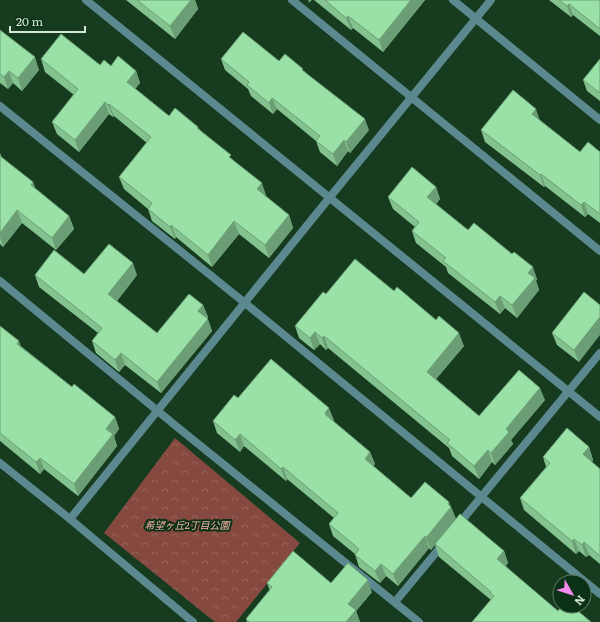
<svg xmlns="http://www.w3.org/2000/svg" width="600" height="622" font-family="Literata,'Noto Sans JP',serif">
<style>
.forest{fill:url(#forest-crowns)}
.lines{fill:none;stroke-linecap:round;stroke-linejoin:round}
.street{stroke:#5c888f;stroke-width:8}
.wall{fill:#84c28f}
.shaded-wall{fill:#6b9e74}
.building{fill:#99e1a6;stroke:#6b9e74}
.labels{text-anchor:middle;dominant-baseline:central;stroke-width:4;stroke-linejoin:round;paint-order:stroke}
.park-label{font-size:10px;font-style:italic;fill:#fcb6ab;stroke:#0a3115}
</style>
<defs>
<pattern id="forest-crowns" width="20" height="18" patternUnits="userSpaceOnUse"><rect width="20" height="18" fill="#854940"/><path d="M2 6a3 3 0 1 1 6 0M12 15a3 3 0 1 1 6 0" fill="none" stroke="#95635b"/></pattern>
</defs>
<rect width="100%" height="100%" fill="#163b1f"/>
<polygon class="forest" points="175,438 300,543 236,622 215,622 104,533"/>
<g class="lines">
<g class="street">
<polyline points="86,0 600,417"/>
<polyline points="292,0 600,251"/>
<polyline points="453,0 600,120"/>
<polyline points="0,106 245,303 600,594"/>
<polyline points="0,281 176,426 419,622"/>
<polyline points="0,463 70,519 193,622"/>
<polyline points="70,519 330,197 491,0"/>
<polyline points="458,525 600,353"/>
<polyline points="395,602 443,544"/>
</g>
</g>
<g class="wall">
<polygon points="126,0 195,0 198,9 175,39"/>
<polygon points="314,0 425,0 383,52 353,28 351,30"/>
<polygon points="549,0 600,0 600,36 573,15 571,17"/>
<polygon points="0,30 39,70 22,91 13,83 8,89 0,83"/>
<polygon points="41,59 100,65 111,66 136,71 140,83 135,89 169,116 198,127 199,129 233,160 266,195 265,196 289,215 293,228 269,258 239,234 212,267 176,237 175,239 152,221 148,209 124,189 119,177 147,143 114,116 113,117 109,114 79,152 57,134 52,122 74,95 45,72"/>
<polygon points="221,59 279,61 304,71 369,130 350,153 348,151 337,166 320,152 316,141 277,109 273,114 251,96 248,89 225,70"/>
<polygon points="600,59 600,101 587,91 583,80"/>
<polygon points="540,121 580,152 600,152 600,223 588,214 585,217 545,186 544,187 485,142 481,130"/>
<polygon points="0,153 2,158 33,182 35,188 69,216 74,229 56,250 22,223 3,247 0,244"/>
<polygon points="436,187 440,199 436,204 468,230 537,279 536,281 539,290 517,318 505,308 500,314 448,273 446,267 416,243 412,231 415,227 393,209 388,197"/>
<polygon points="84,274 137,275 117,301 157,333 203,305 208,317 207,318 212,331 161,393 125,365 119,372 96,353 92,341 98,333 39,287 35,275"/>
<polygon points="394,291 464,346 436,379 479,416 545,400 511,440 513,444 495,465 492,462 479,479 452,456 449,448 328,348 326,350 320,344 314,350 299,338 295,326 326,294"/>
<polygon points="584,292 579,362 557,345 552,333"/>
<polygon points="0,326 22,347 72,387 115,417 119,429 114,436 117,446 78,496 44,469 40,474 0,441"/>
<polygon points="238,398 334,420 333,421 370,452 375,464 373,466 411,498 451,507 456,519 504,551 508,563 505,567 558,611 591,622 491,600 439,557 435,545 431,550 429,548 398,586 386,576 380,583 359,567 355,554 333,536 329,524 334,518 287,479 286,481 244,446 240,452 217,433 213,421"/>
<polygon points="589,447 593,460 592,462 600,469 600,564 589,555 586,557 579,551 576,554 524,510 520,498 546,467 543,457"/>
<polygon points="267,583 331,583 372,592 356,611 360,622 247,622 246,619 270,591"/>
</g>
<g class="shaded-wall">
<polygon points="191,0 195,0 198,9 175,39 170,26"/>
<polygon points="308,0 312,0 309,3"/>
<polygon points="411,0 425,0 383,52 379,40"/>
<polygon points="569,4 573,15 571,17 567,6"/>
<polygon points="348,16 353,28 351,30 346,18"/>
<polygon points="35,57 39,70 22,91 18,78"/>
<polygon points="9,71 13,83 8,89 4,77"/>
<polygon points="136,71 140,83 131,94 127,82"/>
<polygon points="272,98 277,109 273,114 269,103"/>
<polygon points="105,102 109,114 79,152 75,140"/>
<polygon points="109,104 114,116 113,117 108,105"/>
<polygon points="536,109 540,121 532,114"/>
<polygon points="365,119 369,130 350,153 346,142"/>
<polygon points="344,140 348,151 337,166 333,154"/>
<polygon points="541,174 545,186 544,187 540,175"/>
<polygon points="33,182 37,194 31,185"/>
<polygon points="262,183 266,195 261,202 257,189"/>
<polygon points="436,187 440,199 432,210 427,197"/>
<polygon points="584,202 588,214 585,217 581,205"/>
<polygon points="17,210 22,223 3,247 0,237 0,233"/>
<polygon points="289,215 293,228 269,258 265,245"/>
<polygon points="69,216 74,229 56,250 52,238"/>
<polygon points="234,221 239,234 212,267 208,255"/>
<polygon points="171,225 176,237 175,239 170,227"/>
<polygon points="133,263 137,275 113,306 108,294"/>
<polygon points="533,267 537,279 536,281 539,290 517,318 512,305 528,273"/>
<polygon points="500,296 505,308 500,314 495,302"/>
<polygon points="203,305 208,317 203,323 198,311"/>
<polygon points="600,317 600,335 579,362 574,350"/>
<polygon points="208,319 212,331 161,393 157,382"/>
<polygon points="315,332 320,344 314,350 310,338"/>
<polygon points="459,333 464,346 432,384 427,372"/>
<polygon points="324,336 328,348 326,350 322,338"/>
<polygon points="19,341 23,353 17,344"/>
<polygon points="121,353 125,365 119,372 115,360"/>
<polygon points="540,388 545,400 511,440 513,444 495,465 491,453 506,429"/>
<polygon points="329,408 334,420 329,425 325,413"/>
<polygon points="115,417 119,429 114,436 117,446 78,496 74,484 106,429"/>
<polygon points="240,434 244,446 240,452 235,440"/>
<polygon points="589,447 593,460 587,467 583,454"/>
<polygon points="488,450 492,462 479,479 474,466"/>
<polygon points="370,452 375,464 369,471 365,459"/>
<polygon points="40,458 44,469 40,474 36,462"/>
<polygon points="283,467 287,479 286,481 281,469"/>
<polygon points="449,502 456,519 431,550 426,538"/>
<polygon points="425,536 429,548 398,586 393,574"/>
<polygon points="574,539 579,551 576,554 572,541"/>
<polygon points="584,542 589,555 586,557 582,545"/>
<polygon points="504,551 508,563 501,572 497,559"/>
<polygon points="381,564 386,576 380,583 375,571"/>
<polygon points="368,580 372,592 356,611 360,622 346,622 348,604"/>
</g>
<g class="building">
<polygon points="137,0 191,0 170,26"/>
<polygon points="325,0 411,0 379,40 348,16 346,18"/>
<polygon points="559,0 600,0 600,29 569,4 567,6"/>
<polygon points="0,30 35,57 18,78 9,71 4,77 0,74"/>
<polygon points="243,32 279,61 285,54 303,69 302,70 365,119 346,142 344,140 333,154 316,141 320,136 272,98 269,103 247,85 249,82 221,59"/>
<polygon points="61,34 100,65 104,60 111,66 118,56 136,71 127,82 169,116 175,108 198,127 197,128 231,155 229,157 262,183 257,189 289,215 265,245 234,221 208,255 171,225 170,227 148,209 152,203 119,177 151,137 109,104 108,105 105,102 75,140 52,122 78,89 41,59"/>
<polygon points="600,59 600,93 583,80"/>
<polygon points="513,90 536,109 532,114 580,152 588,142 600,152 600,214 584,202 581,205 541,174 540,175 481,130"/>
<polygon points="0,156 33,182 31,185 69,216 52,238 17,210 0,233"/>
<polygon points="412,167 436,187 427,197 468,230 474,223 512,254 514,252 533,267 528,273 535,278 512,305 500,296 495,302 443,261 446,258 412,231 419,222 388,197"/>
<polygon points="109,244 133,263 108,294 157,333 189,294 203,305 198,311 208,319 157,382 121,353 115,360 92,341 102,328 35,275 54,250 84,274"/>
<polygon points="355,259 394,291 397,287 436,320 439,316 459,333 427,372 479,416 519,370 540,388 506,429 509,432 491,453 488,450 474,466 447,443 450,440 324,336 322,338 315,332 310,338 295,326 323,292 326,294"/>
<polygon points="584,292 600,305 600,317 574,350 552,333"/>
<polygon points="0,326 19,341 17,344 72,387 74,384 115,417 106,429 113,434 74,484 40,458 36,462 0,433"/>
<polygon points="271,359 329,408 325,413 326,415 370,452 365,459 411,498 425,482 449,502 448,504 451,507 426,538 425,536 393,574 381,564 375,571 355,555 359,549 329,524 338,513 283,467 281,469 240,434 235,440 213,421 234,395 238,398"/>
<polygon points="567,428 589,447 583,454 600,469 600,556 584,542 582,545 574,539 572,541 520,498 550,463 543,457"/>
<polygon points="460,514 504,551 497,559 558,611 562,606 572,606 591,622 472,622 494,596 490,593 491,592 435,544"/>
<polygon points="293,551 331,583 348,563 368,580 348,604 356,610 346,622 249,622 246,619 272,587 267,583"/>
</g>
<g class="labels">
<g class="park-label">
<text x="187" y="524">希望ヶ丘2丁目公園</text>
</g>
</g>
<g transform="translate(572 594) rotate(129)"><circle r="19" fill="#0a3115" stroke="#5a7a62"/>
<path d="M0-3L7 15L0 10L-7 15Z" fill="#f589ef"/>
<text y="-6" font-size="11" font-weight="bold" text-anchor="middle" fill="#d3e7d5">N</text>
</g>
<path d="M10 26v6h75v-6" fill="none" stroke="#d3e7d5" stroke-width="2"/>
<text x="16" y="26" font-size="12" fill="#d3e7d5" stroke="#0a3115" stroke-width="3" paint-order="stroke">20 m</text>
</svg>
